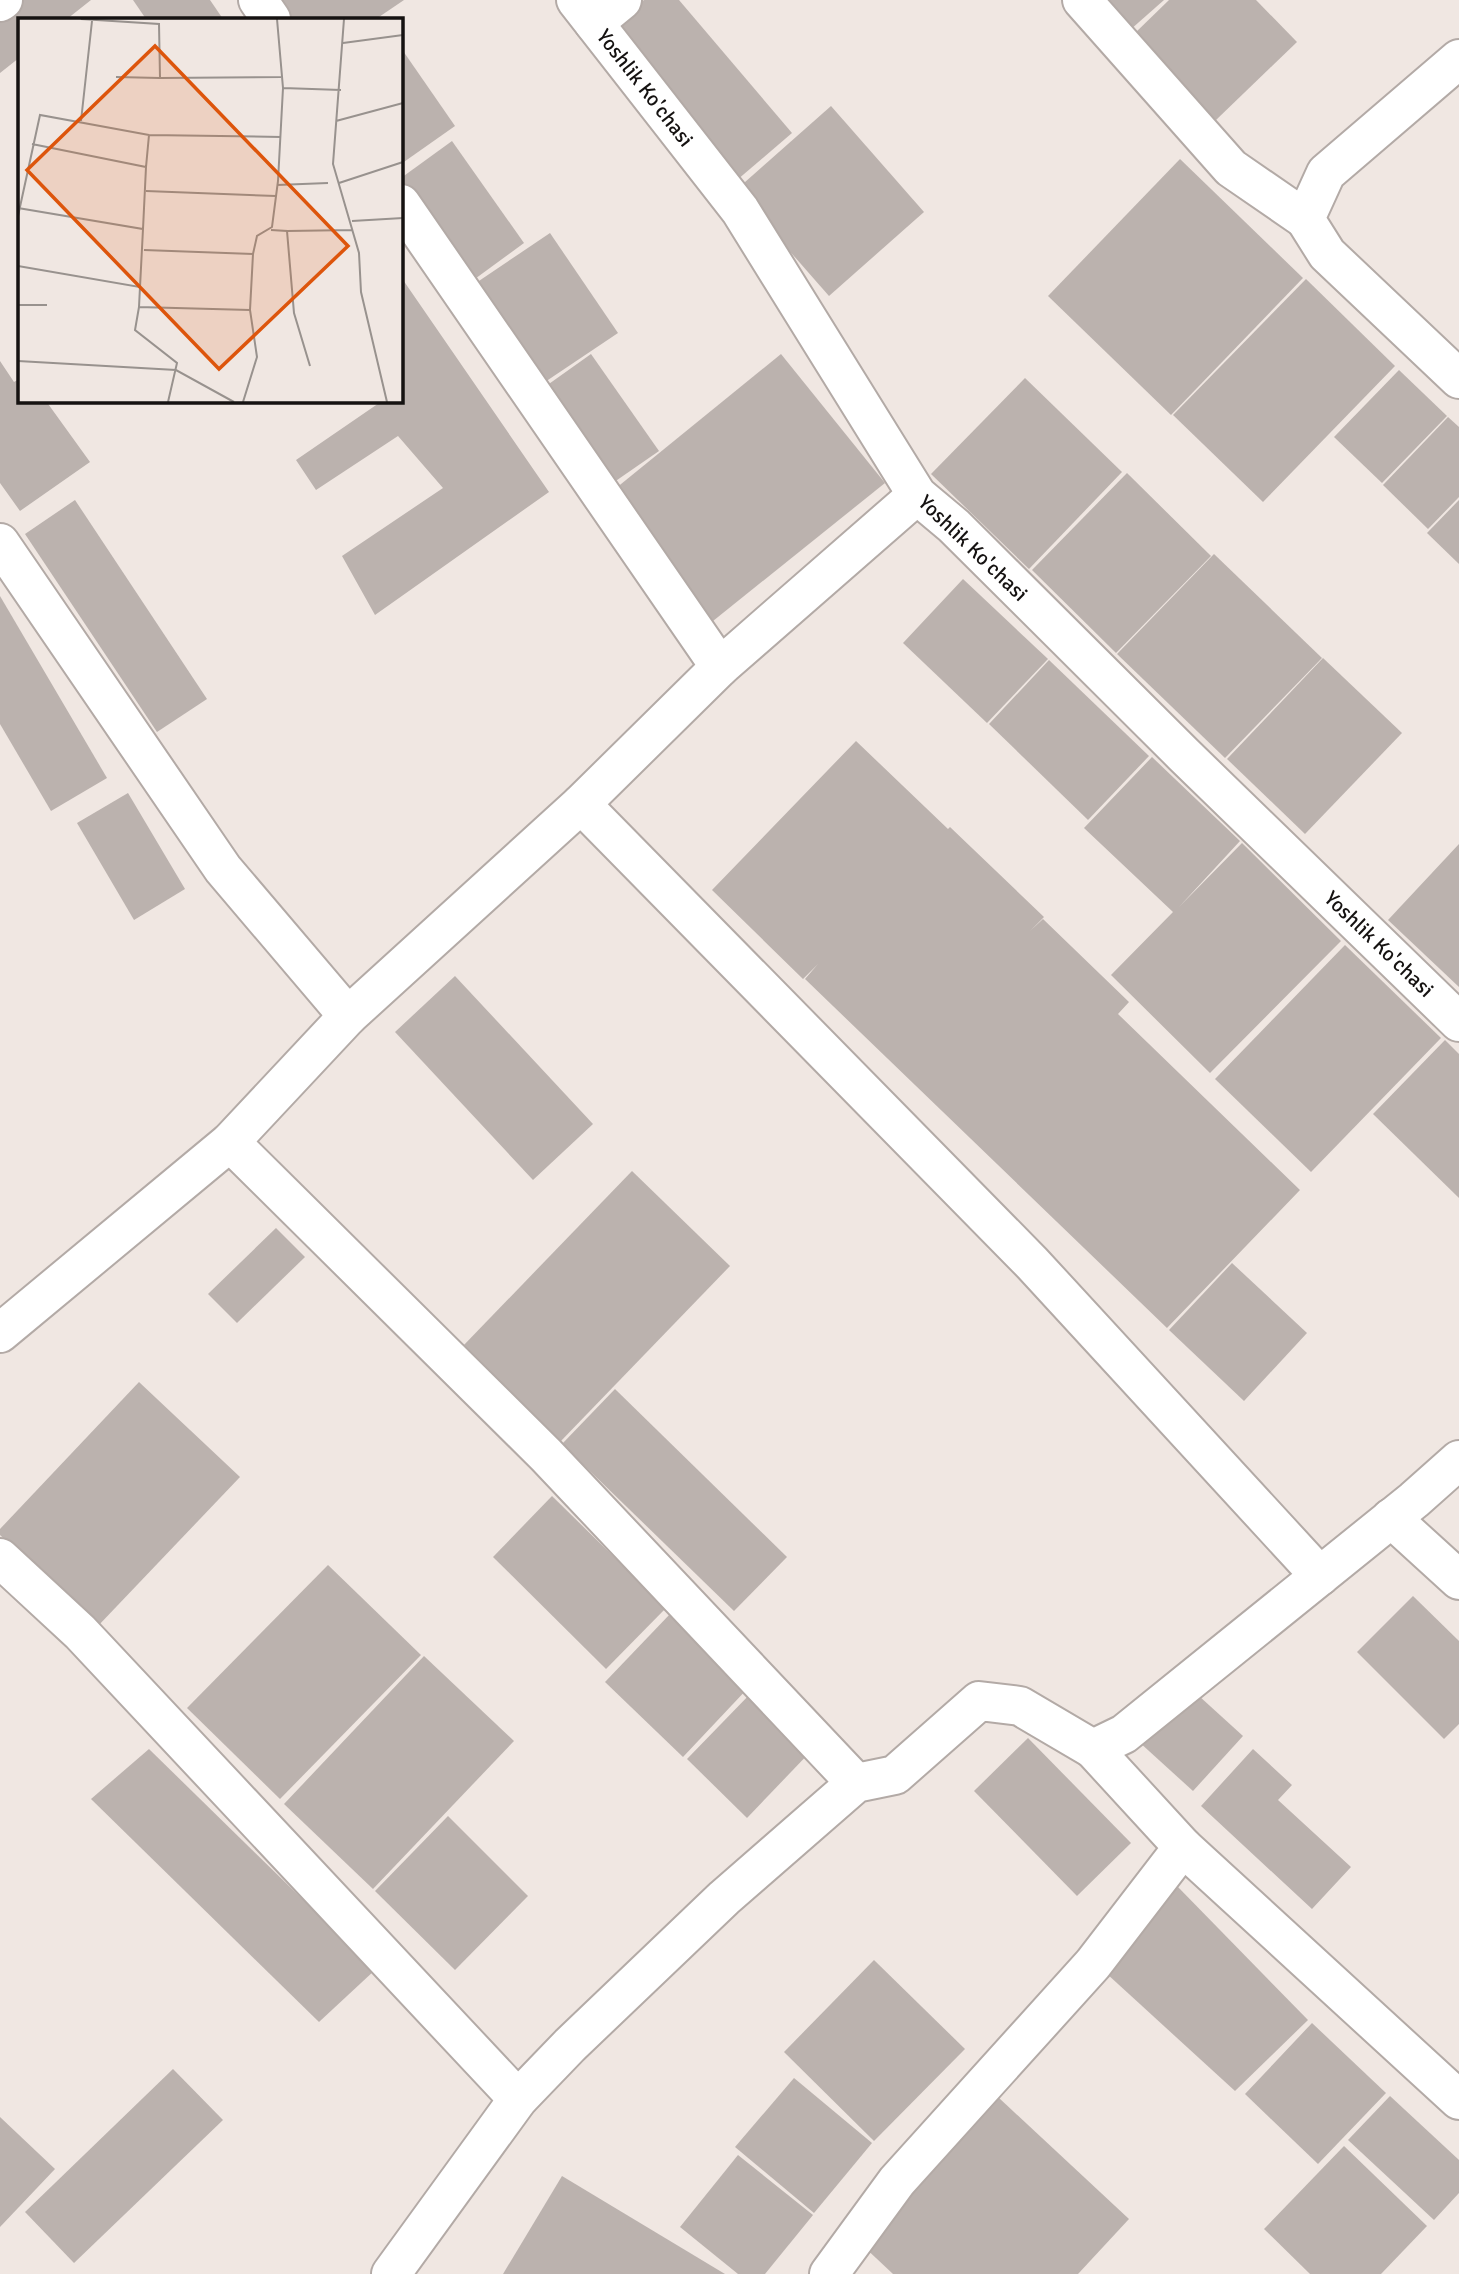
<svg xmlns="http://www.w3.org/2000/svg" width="1459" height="2274" font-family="Signika,sans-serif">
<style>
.building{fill:#bbb2ae}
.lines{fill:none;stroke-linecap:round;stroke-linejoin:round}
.minor-casing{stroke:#b3aaa6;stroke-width:42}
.minor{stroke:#fff;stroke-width:38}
.labels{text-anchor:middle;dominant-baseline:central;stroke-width:6;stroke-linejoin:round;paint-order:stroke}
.street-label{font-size:21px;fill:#151211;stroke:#fff}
.inset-road{fill:none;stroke:#98928e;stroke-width:2}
.view{fill:#dd550c;fill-opacity:0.15;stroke:#dd550c;stroke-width:3.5}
.inset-edge{fill:none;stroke:#151211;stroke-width:3.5}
</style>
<rect width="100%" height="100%" fill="#f0e7e2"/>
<g class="building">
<polygon points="19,0 91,0 67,19 19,19 19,58 0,73 0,12"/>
<polygon points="133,0 210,0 223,19 146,19"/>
<polygon points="278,0 404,0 376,19 291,19"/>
<polygon points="644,0 679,0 792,133 737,180 609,30"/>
<polygon points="1104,0 1164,0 1130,30"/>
<polygon points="1169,0 1256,0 1297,42 1216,120 1133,35"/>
<polygon points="401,48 455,126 401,164"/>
<polygon points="831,106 924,212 829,296 736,190"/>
<polygon points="452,141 524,243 468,284 401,190 401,178"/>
<polygon points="1180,159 1303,278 1171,415 1048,296"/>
<polygon points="550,233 618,333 539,386 470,287"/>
<polygon points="401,277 549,492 375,615 342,556 443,488 398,436 316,490 296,460 382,401 401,401"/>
<polygon points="1306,279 1395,366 1263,502 1173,415"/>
<polygon points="591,354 659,451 607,487 539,391"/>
<polygon points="781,354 885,483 713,621 610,493"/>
<polygon points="0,361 14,382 19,379 19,401 46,401 90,462 20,511 0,483"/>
<polygon points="1399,370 1447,416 1382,483 1334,437"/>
<polygon points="1025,378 1122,472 1029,569 931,474"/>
<polygon points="1448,417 1459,427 1459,497 1428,529 1383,485"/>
<polygon points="1127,473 1211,556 1116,653 1032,570"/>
<polygon points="75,500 207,699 157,732 25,534"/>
<polygon points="1459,500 1459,564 1427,533"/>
<polygon points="1214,554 1322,658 1225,758 1117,654"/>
<polygon points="963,579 1048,659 987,723 903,643"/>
<polygon points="0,596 107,778 51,811 0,724"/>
<polygon points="1323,658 1402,733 1305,834 1227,759"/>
<polygon points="1049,660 1149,756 1088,820 989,724"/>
<polygon points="856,741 948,829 950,827 1044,917 1030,931 1043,919 1129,1002 1118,1014 1300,1190 1167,1328 805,979 818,964 803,979 712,890"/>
<polygon points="1152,757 1240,841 1179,907 1242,843 1341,941 1210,1073 1111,975 1173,912 1084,828"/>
<polygon points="128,793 185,889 134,920 77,823"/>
<polygon points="1459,844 1459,987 1388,920"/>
<polygon points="1345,945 1441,1038 1311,1172 1215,1079"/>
<polygon points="455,976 593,1124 533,1180 395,1032"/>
<polygon points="1445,1040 1459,1054 1459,1198 1373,1114"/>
<polygon points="632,1171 730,1266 560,1442 462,1347"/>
<polygon points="276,1228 305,1257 237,1323 208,1294"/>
<polygon points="1232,1263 1307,1333 1244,1401 1169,1330"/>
<polygon points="139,1382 240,1477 97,1627 0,1535 0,1529"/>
<polygon points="615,1389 787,1557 734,1611 562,1444"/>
<polygon points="552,1496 666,1608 606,1669 493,1557"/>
<polygon points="328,1565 421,1655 280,1799 187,1708"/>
<polygon points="1413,1596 1459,1641 1459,1724 1444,1739 1357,1652"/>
<polygon points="671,1613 749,1687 683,1757 605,1682"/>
<polygon points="424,1656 514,1741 373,1889 284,1804"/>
<polygon points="1188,1686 1243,1736 1193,1791 1138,1741"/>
<polygon points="753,1691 813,1749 747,1818 687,1759"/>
<polygon points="1028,1738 1131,1843 1077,1896 974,1791"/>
<polygon points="149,1749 375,1970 319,2022 91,1799"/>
<polygon points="1253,1749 1292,1785 1278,1800 1351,1867 1312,1909 1201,1806"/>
<polygon points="448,1816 528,1896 455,1970 375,1891"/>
<polygon points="1177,1886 1308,2020 1235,2091 1106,1973"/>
<polygon points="874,1960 965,2049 874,2141 784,2052"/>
<polygon points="1312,2023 1386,2093 1318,2164 1245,2094"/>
<polygon points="173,2069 223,2120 74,2263 25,2212"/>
<polygon points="794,2078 872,2143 814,2213 735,2147"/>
<polygon points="1390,2096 1459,2160 1459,2193 1434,2220 1348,2140"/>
<polygon points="998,2097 1129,2219 1078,2274 893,2274 860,2243"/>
<polygon points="0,2117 55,2169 0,2227"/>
<polygon points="1344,2146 1427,2226 1381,2274 1310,2274 1264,2229"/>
<polygon points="738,2155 813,2215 765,2274 738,2274 680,2227"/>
<polygon points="562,2176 725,2274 503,2274"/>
</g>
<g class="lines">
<defs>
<g id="minor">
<polyline points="258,0 271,19"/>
<polyline points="576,0 740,210 917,495 954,526 1184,755 1459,1022"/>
<polyline points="1082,0 1231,168 1305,219"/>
<polyline points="0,2 3,0"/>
<polyline points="594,23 622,0"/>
<polyline points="1459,59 1326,173 1305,219 1327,254 1459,379"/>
<polyline points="401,204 720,667 917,495"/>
<polyline points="0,543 223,869 348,1016 581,804 720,667"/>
<polyline points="581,804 1032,1263 1320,1576"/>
<polyline points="230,1142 546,1455 856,1783"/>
<polyline points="0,1333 230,1142 348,1016"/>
<polyline points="1391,1518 1459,1580"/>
<polyline points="0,1558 80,1632 518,2099"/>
<polyline points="1183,1847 1459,2100"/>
<polyline points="391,2274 518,2099 570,2045 724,1898 856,1783 895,1775 979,1701 1020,1706 1093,1749 1124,1734 1414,1500 1459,1460"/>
<polyline points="829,2274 897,2181 1093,1964 1183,1847 1093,1749"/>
</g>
</defs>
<use href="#minor" class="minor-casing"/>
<use href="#minor" class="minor"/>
</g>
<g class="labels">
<g class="street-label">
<text transform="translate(645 88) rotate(52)">Yoshlik Ko'chasi</text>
<text transform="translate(973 548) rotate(44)">Yoshlik Ko'chasi</text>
<text transform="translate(1379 944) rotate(44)">Yoshlik Ko'chasi</text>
</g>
</g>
<g transform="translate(18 18)">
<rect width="385" height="385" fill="#f0e7e2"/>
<path class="inset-road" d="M63,1L141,6L142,60L263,59M326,1L315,146L341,235L343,274L369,384M325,25L385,17M98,59L142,60M265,70L323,72M63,103L74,3M318,103L385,85M14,126L128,149L131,117M321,165L385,144M259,167L310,165M128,173L258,178M0,190L125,211L128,149M0,198L22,97L131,117L263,119M334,203L385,200M253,212L269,213L276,295L292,348M269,213L335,212M126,232L235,236M0,248L122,269L121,289L232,292M122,269L125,211M0,287H29M121,289L117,312L159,345L150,384M0,343L158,352L216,384M225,384L239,339L232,292L235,236L239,218L254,209L260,163L265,70L259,1"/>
<path class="view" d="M137,28L330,228L201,351L9,152Z"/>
<rect width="385" height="385" class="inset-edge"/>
</g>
</svg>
